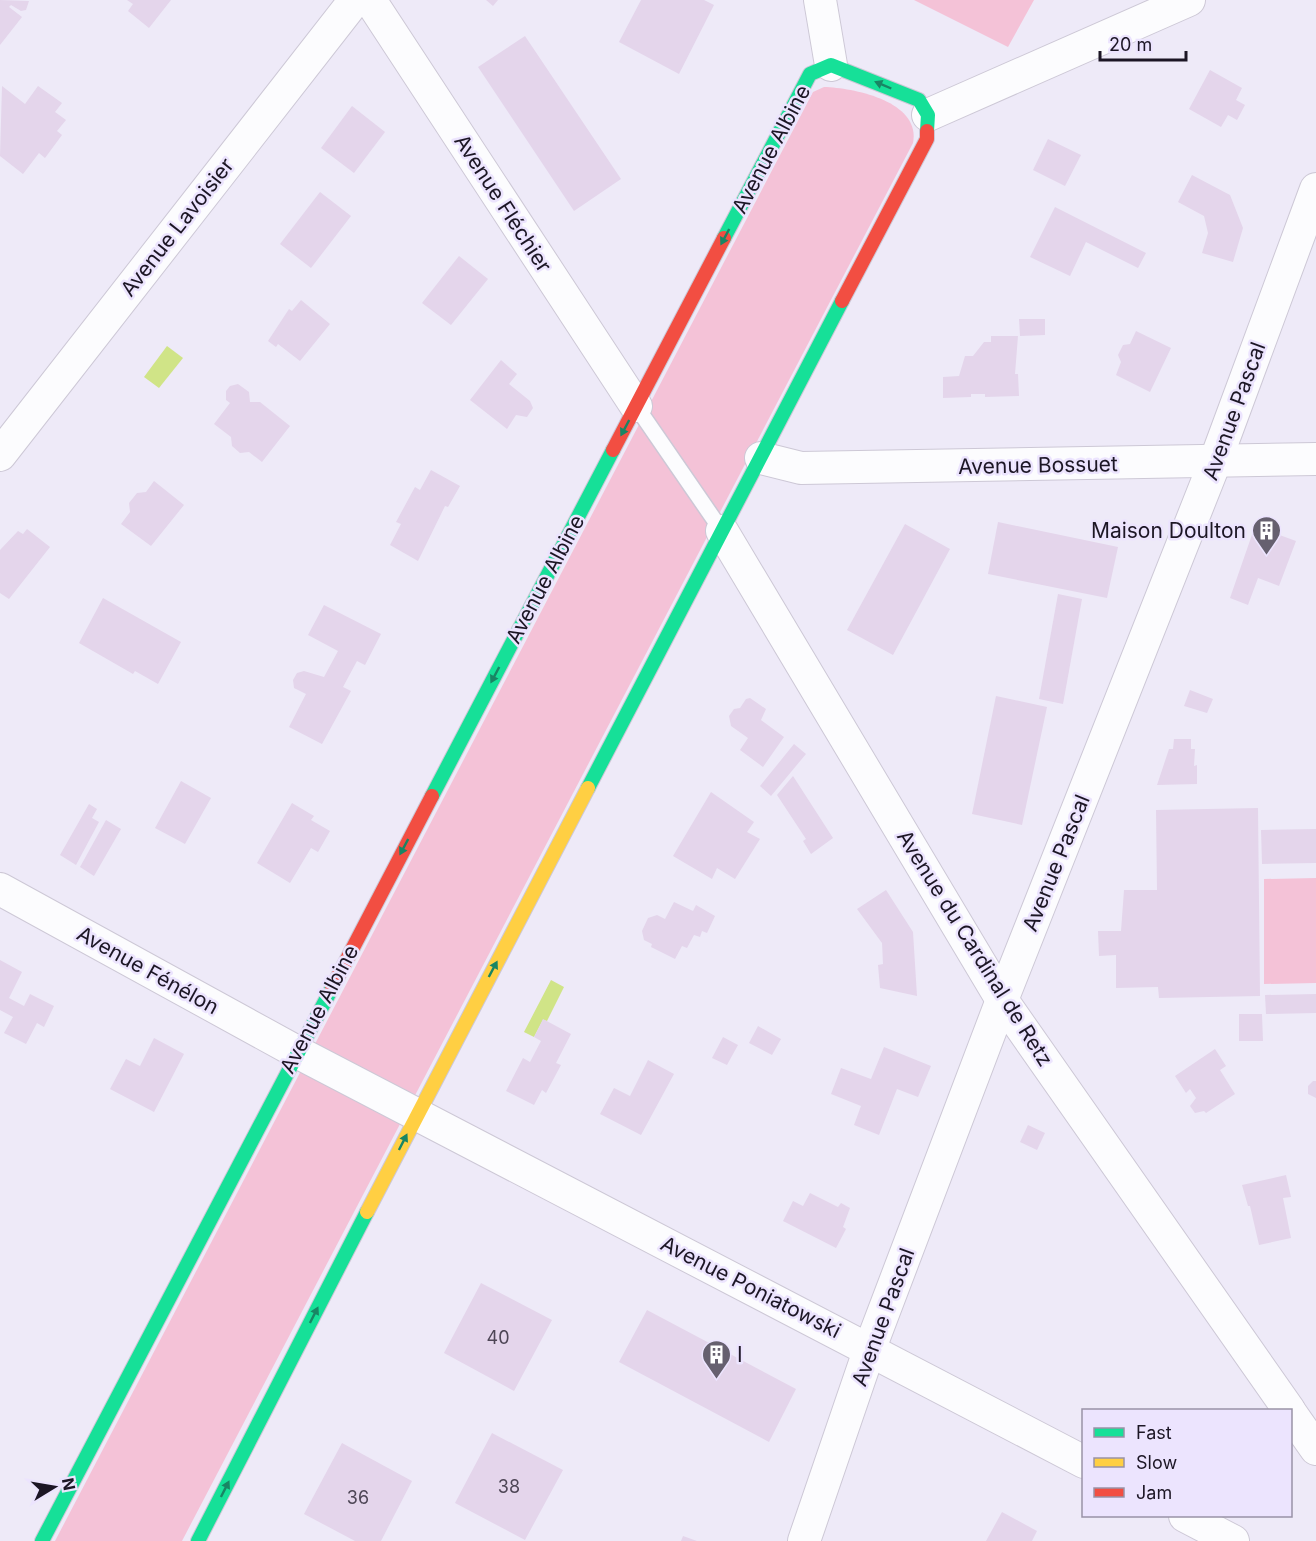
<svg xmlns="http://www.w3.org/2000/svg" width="1316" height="1541" font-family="Inter,sans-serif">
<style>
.green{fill:#f4c2d7}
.water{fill:#d0e487}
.building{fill:#e4d5eb}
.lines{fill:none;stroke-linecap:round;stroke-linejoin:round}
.lane-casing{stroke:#cdc8d6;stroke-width:18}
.street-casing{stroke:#cdc8d6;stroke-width:34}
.fast-casing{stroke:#cdc8d6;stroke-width:16}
.slow-casing{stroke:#cdc8d6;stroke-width:16}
.jam-casing{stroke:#cdc8d6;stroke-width:16}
.lane{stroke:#fcfcfe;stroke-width:15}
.street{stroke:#fcfcfe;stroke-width:32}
.fast{stroke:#16e098;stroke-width:14}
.slow{stroke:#ffcf43;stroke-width:14}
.jam{stroke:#f24e42;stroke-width:14}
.oneway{fill:#198564}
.labels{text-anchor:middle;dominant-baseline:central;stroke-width:5;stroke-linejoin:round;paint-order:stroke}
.number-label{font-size:18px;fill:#4e4656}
.street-label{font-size:21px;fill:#1c1625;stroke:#ece4fe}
.poi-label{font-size:21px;fill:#1c1625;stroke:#ece4fe;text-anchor:end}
</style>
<rect width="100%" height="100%" fill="#eeeaf8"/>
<g class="green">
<polygon points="914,0 1034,0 1008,47"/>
<path d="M824,87C856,88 921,102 913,143L182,1541H55L813,92Z"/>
<polygon points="1316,878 1316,983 1264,984 1264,879"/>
</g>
<g class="water">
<polygon points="167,346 183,358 159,388 144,377"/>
<polygon points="551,980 564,987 547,1021 543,1020 534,1037 524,1032"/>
</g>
<g class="building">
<polygon points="0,0 29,1 26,10 21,11 11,5 9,7 22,17 0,45"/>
<polygon points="127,0 171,0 149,28 128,11 133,4"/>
<polygon points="486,0 498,0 493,6"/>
<polygon points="641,0 704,0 714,5 679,74 619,42"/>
<polygon points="525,36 621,179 574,211 478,67"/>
<polygon points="1210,70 1242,88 1236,100 1245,105 1237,120 1228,115 1221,127 1189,109"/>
<polygon points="2,86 25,104 38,86 62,103 55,112 66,120 57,131 62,135 45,158 39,153 23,174 0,156"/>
<polygon points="352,106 385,132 354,173 321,148"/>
<polygon points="1048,139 1081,155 1065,186 1033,170"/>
<polygon points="1192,175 1230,195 1243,228 1233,262 1202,253 1208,233 1204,216 1178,202"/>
<polygon points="320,192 351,216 311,268 280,244"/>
<polygon points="1055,207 1146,253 1138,268 1086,242 1070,276 1030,257"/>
<polygon points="459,256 488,279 451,325 422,303"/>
<polygon points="301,300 330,324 300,361 278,344 276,347 268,341 289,309 292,311"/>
<polygon points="1019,319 1045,319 1045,335 1020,336"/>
<polygon points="1136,331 1171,348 1150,392 1116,375 1121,362 1118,355 1123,345 1130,344"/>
<polygon points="991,336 1018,336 1015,374 1018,374 1019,396 985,397 985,394 971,394 971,397 943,398 943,377 959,376 965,356 973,356 984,342 991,342"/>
<polygon points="501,360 517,374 509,384 530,401 533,408 527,417 516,415 507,429 470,400"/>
<polygon points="238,384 249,392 250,402 260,402 290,426 262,462 249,452 240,453 232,446 231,437 214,424 230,403 226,400 226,391 230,386"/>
<polygon points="431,470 460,486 448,507 445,506 418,561 390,545 401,524 396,522 415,487 420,490"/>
<polygon points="154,481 184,505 151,546 121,524 130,512 129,503 137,493 146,492"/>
<polygon points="998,522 1118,547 1107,598 988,574"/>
<polygon points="905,524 950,549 893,655 847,630"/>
<polygon points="1255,526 1296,541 1279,586 1258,578 1248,605 1230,598"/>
<polygon points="27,529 50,547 9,599 0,593 0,550 18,531 23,534"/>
<polygon points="1058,594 1082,599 1063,704 1039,699"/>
<polygon points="103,598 181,642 158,684 135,671 133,674 79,643"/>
<polygon points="324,605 381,634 365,665 357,661 343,687 351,691 322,744 289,727 306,694 294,688 293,680 297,673 304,671 324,677 338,651 308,635"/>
<polygon points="1190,690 1213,699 1207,713 1184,706"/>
<polygon points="996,696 1047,707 1022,825 972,814"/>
<polygon points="750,698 766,709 761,720 784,737 763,767 740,750 748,738 731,726 729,716 734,709 740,708 746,699"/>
<polygon points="1174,739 1191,739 1191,749 1195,749 1194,766 1197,765 1197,784 1157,785 1169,749 1173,749"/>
<polygon points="794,744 806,754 771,796 760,786"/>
<polygon points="793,776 833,838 811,854 803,841 806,839 777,795"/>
<polygon points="181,781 211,798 185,844 155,828"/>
<polygon points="711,792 754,822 747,832 760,839 735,879 717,868 712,879 673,856"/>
<polygon points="292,803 314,816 311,820 330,831 318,852 311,848 290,883 257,863"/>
<polygon points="89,804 97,809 92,818 99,822 76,865 60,855"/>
<polygon points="1258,808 1260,996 1159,998 1158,987 1116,988 1116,955 1099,956 1098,931 1121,931 1124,890 1157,890 1156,810"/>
<polygon points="106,820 121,829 94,876 80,867"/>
<polygon points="1316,829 1316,863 1262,864 1261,830"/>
<polygon points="886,890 913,932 917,996 880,988 878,965 883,964 882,943 857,909"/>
<polygon points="674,902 693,911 696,905 715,916 707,933 702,931 700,937 694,935 687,948 682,946 675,959 651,947 652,944 644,940 642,931 648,918 657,915 665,919"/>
<polygon points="0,960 22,972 9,998 24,1006 30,994 54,1006 44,1027 37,1023 26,1044 4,1033 13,1017 0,1010"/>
<polygon points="1316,994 1316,1013 1266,1014 1265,995"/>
<polygon points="1239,1014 1262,1014 1263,1041 1239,1041"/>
<polygon points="543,1019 571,1034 556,1063 561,1065 546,1093 542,1090 534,1105 506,1091 523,1058 530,1062 541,1041 534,1037"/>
<polygon points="758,1026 781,1039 772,1055 749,1043"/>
<polygon points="723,1037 738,1045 727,1065 712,1058"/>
<polygon points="154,1038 184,1054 154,1112 110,1089 126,1059 140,1066"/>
<polygon points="884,1047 931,1066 918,1097 897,1089 879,1135 854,1125 861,1106 831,1094 841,1068 871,1079"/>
<polygon points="1215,1049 1226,1066 1220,1070 1235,1094 1206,1113 1204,1111 1195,1113 1190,1106 1196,1098 1190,1089 1186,1093 1175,1076"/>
<polygon points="648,1060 674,1074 641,1135 600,1114 614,1088 630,1096"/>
<polygon points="1313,1081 1316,1081 1316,1098 1308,1094 1308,1086"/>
<polygon points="1028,1125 1045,1133 1037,1150 1020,1142"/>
<polygon points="1286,1175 1291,1197 1283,1198 1291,1238 1259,1245 1250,1206 1248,1206 1242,1185"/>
<polygon points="810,1193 838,1207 841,1203 850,1208 843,1227 846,1229 836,1248 783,1221 793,1201 803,1206"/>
<polygon points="481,1283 552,1320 514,1391 444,1353"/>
<polygon points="647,1310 796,1389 769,1442 619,1362"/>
<polygon points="492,1433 563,1470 525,1540 455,1503"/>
<polygon points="342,1443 412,1481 381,1541 355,1541 304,1514"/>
<polygon points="1002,1512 1037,1531 1032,1541 986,1541"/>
<polygon points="683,1536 697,1541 681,1541"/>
</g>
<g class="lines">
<defs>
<polyline id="lane" points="636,406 722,531"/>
<g id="street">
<polyline points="370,0 636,406"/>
<polyline points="820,0 831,65"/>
<polyline points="928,115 1189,0"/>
<polyline points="0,455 355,0"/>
<polyline points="761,458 801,468 1316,459"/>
<polyline points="722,531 1002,1000 1289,1410"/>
<polyline points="0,889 297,1052 1084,1462"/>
<polyline points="1290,1412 1316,1449"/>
<polyline points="1185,1516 1233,1541"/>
<polyline points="804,1541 870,1348 1002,1000 1215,462 1316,189"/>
</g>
<g id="fast">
<polyline points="724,238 810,74 831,65 919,100 928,115 927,131"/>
<polyline points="588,788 842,301"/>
<polyline points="432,796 613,450"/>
<polyline points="42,1541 332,988"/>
<polyline points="198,1541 367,1212"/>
</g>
<polyline id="slow" points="367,1212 588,788"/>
<g id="jam">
<polyline points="842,301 927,139 927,131"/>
<polyline points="613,450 724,238"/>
<polyline points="332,988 432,796"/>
</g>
</defs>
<use href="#lane" class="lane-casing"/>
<use href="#street" class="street-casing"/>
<use href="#fast" class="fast-casing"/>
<use href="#slow" class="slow-casing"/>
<use href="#jam" class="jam-casing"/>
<use href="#lane" class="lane"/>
<use href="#street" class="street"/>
<use href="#fast" class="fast"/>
<use href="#slow" class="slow"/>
<use href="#jam" class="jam"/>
</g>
<defs><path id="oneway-solid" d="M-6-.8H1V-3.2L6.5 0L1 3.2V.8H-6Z" transform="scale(1.5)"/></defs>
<g class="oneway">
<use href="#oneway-solid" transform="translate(883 85) rotate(-157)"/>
<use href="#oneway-solid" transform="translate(725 237) rotate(118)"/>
<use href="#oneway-solid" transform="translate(625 428) rotate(118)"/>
<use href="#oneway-solid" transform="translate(495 675) rotate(118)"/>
<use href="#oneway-solid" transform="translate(404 847) rotate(118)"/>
<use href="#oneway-solid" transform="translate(493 969) rotate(-62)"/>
<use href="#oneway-solid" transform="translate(403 1142) rotate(-63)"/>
<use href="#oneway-solid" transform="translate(314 1315) rotate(-63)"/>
<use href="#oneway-solid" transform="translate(225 1489) rotate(-63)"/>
</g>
<defs>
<symbol id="building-pin" viewBox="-11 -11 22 30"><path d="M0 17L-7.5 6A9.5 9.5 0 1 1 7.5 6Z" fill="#66606f" stroke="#ece4fe"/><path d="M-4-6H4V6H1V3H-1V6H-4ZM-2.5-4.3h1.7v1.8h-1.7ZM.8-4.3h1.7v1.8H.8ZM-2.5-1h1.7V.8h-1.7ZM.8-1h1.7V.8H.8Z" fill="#fff"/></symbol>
</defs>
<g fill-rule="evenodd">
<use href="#building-pin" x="1250" y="514" width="33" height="45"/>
<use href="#building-pin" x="700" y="1338" width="33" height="45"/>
</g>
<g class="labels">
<g class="number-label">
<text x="498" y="1337">40</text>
<text x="509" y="1486">38</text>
<text x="358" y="1497">36</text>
</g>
<g class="street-label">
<text transform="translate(771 149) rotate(-62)">Avenue Albine</text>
<text transform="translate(503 203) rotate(57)">Avenue Fléchier</text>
<text transform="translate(177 227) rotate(-52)">Avenue Lavoisier</text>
<text transform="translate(1234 411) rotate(-70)">Avenue Pascal</text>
<text transform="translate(1038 465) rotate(-1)">Avenue Bossuet</text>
<text transform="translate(545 579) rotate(-62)">Avenue Albine</text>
<text transform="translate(1056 863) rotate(-68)">Avenue Pascal</text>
<text transform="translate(975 948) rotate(58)">Avenue du Cardinal de Retz</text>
<text transform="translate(148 970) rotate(29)">Avenue Fénélon</text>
<text transform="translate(319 1009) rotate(-62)">Avenue Albine</text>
<text transform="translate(751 1287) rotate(27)">Avenue Poniatowski</text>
<text transform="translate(883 1317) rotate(-70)">Avenue Pascal</text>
</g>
<g class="poi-label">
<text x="1246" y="530">Maison Doulton</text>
<text x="737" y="1354" text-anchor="start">I</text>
</g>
</g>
<rect x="1082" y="1409" width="210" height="108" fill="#ece4fe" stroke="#9992a7" stroke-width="1.5"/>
<rect x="1094" y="1428" width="30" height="9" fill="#16e098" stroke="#9992a7" stroke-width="1.5"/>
<text x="1136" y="1439" font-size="18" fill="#1c1625">Fast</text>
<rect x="1094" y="1458" width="30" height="9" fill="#ffcf43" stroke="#9992a7" stroke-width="1.5"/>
<text x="1136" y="1469" font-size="18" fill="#1c1625">Slow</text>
<rect x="1094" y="1488" width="30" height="9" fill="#f24e42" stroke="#9992a7" stroke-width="1.5"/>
<text x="1136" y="1499" font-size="18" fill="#1c1625">Jam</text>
<g transform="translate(54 1487) rotate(79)" stroke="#ece4fe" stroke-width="4.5" paint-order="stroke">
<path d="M0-4.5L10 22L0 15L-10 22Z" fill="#1c1625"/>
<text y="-9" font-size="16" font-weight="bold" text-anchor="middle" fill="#1c1625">N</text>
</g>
<path d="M1100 51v9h86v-9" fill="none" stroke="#1c1625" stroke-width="3"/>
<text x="1109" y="51" font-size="18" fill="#1c1625" stroke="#ece4fe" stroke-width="4.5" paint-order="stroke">20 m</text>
</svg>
